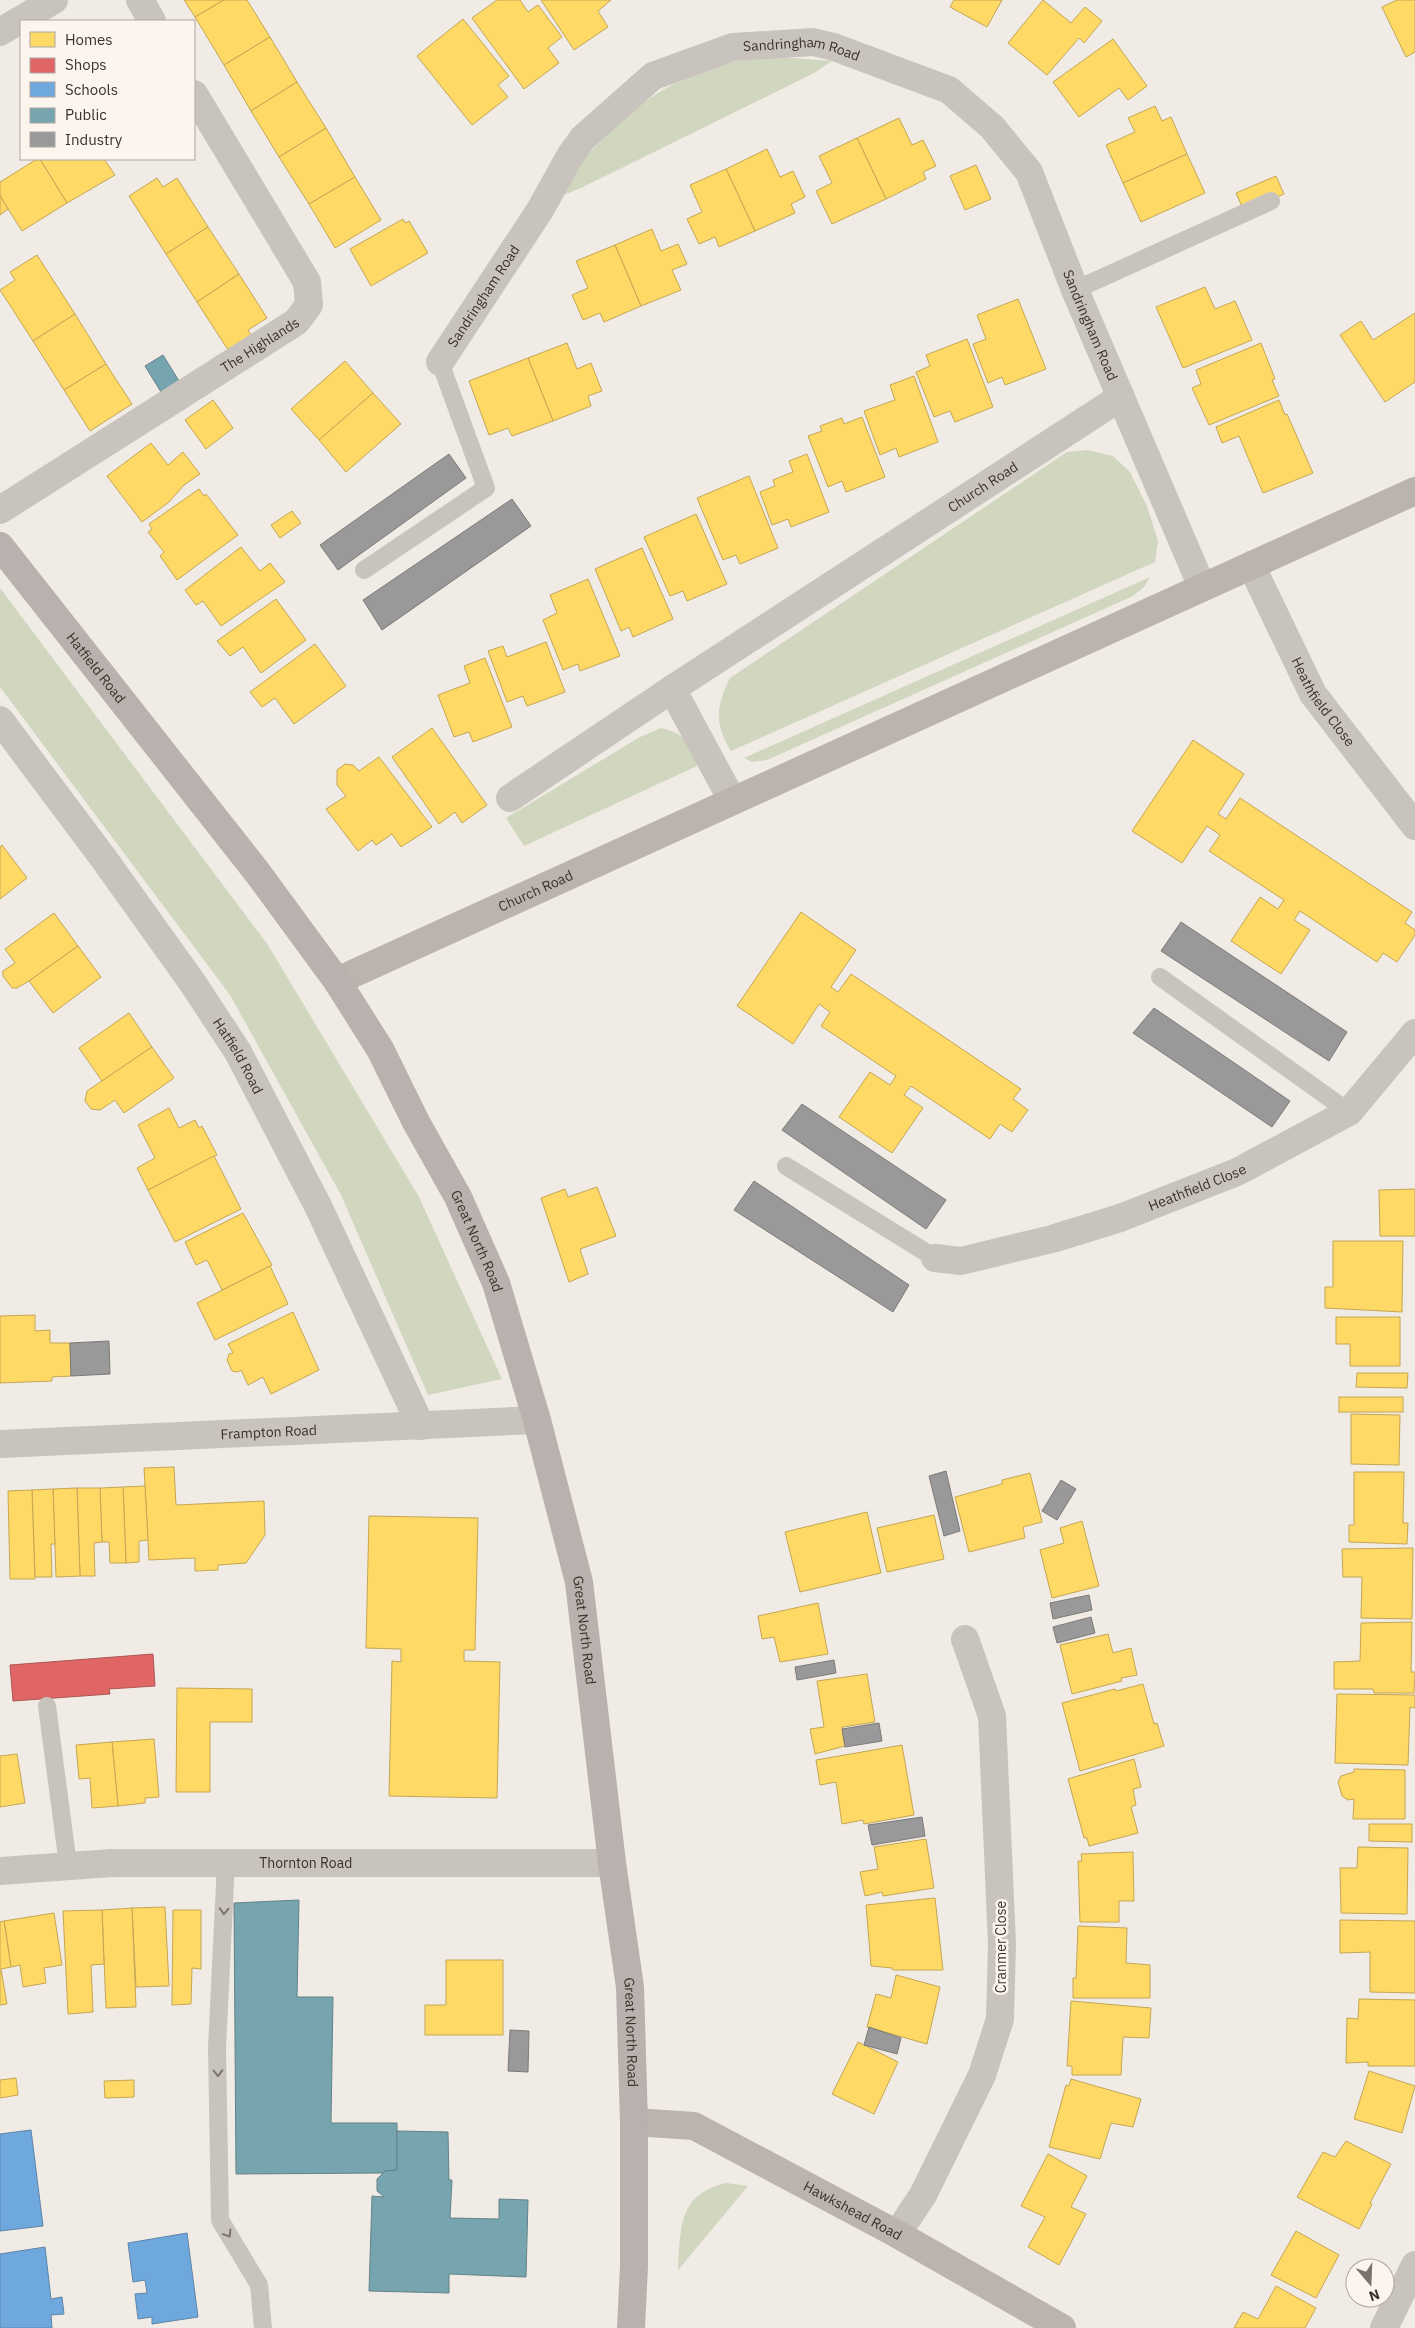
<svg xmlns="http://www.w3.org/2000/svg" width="1415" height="2328" font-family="'IBM Plex Sans',sans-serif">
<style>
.green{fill:#d1d6bf}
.homes{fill:#ffd966;stroke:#c4a654}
.shops{fill:#e06666;stroke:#ae5654}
.schools{fill:#6fa8dc;stroke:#5f84a7}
.public{fill:#76a5af;stroke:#648287}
.industry{fill:#999;stroke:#7d7a78}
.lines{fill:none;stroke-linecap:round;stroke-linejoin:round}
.lane{stroke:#c9c3be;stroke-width:18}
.street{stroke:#c9c3be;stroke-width:28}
.secondary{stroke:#bab3ae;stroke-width:28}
.primary{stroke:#b8b1ad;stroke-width:28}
.oneway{stroke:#7b726d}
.labels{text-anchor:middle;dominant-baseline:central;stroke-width:5;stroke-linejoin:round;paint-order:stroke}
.street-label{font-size:14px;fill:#3b302b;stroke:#fbf5ee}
</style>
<rect width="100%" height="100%" fill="#f0ebe5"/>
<g class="green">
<path d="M780,57L832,61L814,73L581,188L554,199C600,133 657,77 738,61C752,58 767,58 780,57Z"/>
<path d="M1088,450L1113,456L1130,472L1147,506L1158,541L1155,562L731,751C714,724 716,706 730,678L1067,452Z"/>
<polygon points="1150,577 1144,587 1133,596 767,760 752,762 744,758"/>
<polygon points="0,588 268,945 418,1195 502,1379 428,1395 341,1195 230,995 0,687"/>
<path d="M661,728C682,733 695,743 697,766L524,846L506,818L640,737Z"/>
<path d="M726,2183L748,2186L678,2270C681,2230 677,2194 726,2183Z"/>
</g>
<g class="homes">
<polygon points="184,0 224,0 195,17"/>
<polygon points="224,0 247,0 270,37 224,65 195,17"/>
<polygon points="497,0 520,0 528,12 538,5 562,37 548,48 559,63 524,89 472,18"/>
<polygon points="541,0 611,0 598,11 608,27 574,50"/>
<polygon points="954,0 1002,0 987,27 950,7"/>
<polygon points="1043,0 1071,23 1085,7 1102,21 1084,43 1079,38 1047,75 1008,43"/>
<polygon points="1397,0 1415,0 1415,52 1406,57 1382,7"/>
<polygon points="463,19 509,76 498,85 508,97 472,125 417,56"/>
<polygon points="270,37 297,82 251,111 224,65"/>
<polygon points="1113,39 1147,86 1128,100 1119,88 1079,117 1053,82"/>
<polygon points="297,82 326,128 279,157 251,111"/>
<polygon points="1155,106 1162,121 1171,117 1187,154 1123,183 1106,145 1135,132 1128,118"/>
<polygon points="899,118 912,145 923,140 936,166 923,172 926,179 886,199 857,138"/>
<polygon points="326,128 355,177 309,204 279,157"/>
<polygon points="857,138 886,199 832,224 816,191 832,183 819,156"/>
<polygon points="767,149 780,177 793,171 805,197 791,204 795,213 755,231 726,169"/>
<polygon points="1187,154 1205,193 1141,222 1123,183"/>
<polygon points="37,159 40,159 67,203 22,231 0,196 0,182"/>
<polygon points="40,159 104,159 115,175 67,203"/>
<polygon points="976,165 991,199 965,210 950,176"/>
<polygon points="726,169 755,231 719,247 715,237 699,244 687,219 702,212 690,185"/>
<polygon points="1276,176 1284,194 1244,211 1236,193"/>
<polygon points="355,177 381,220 335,248 309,204"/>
<polygon points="157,178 163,187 177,178 208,227 166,254 129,196"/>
<polygon points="0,196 8,209 0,215"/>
<polygon points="403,219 405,223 409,221 428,253 371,286 350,249"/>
<polygon points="208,227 239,274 197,302 166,254"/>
<polygon points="652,229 661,251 678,244 687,264 672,270 681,290 641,306 615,245"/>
<polygon points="615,245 641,306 604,322 600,313 583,320 572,295 588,288 576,261"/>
<polygon points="37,255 75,314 33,341 0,290 15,280 10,272"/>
<polygon points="239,274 267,318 248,330 255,341 232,356 197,302"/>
<polygon points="1205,287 1215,309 1235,301 1252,340 1183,368 1156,307"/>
<polygon points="1018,299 1046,369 1005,385 1002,377 988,383 973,344 986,339 977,315"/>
<polygon points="1415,313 1415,382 1385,402 1340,335 1361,321 1373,340"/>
<polygon points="75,314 106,364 64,390 33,341"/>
<polygon points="967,339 993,407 955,422 950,411 934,417 916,372 930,366 926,355"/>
<polygon points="567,343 577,369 591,363 602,391 588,396 591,406 553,421 528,358"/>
<polygon points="1261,343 1275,379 1272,380 1279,396 1209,425 1192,388 1201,384 1196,370"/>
<polygon points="528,358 553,421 512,436 508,428 489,435 469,381"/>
<polygon points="345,361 373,393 319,440 291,409"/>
<polygon points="106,364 132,404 90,431 64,390"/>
<polygon points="914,376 938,442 899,457 896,448 880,455 864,411 895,400 890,385"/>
<polygon points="373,393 401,424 346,472 319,440"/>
<polygon points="213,400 233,428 206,449 185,420"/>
<polygon points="1279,400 1285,415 1287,414 1313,473 1263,493 1239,436 1222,443 1216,427"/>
<polygon points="862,417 885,477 846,492 842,481 828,487 808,436 822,431 820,426 842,418 844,424"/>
<polygon points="151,443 168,465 183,452 200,474 184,485 169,502 142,522 107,476"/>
<polygon points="807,454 829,512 791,527 788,519 772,525 760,492 775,486 773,480 793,472 789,461"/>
<polygon points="749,476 778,548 740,564 736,555 723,560 697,498"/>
<polygon points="199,489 204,496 206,494 238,535 177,580 160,556 164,552 148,532 152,529 149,524"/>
<polygon points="292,511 301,523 280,538 271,525"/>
<polygon points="696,514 727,584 687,601 683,591 670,596 644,537"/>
<polygon points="241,547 260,571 270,563 285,582 221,626 203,601 196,605 185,590"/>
<polygon points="642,548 673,619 633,637 629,627 621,631 595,569"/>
<polygon points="588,579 620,656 580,671 578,664 563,670 543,620 557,613 550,595"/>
<polygon points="276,599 306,640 261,673 243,647 230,656 217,641"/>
<polygon points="546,642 565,692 527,706 523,696 507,702 488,651 503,646 507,657"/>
<polygon points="315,644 346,686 294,724 275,698 262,707 250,692"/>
<polygon points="485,658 512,727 473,742 469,732 454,737 438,695 470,683 464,666"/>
<polygon points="432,728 487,805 462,823 455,812 439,824 392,757"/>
<polygon points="1193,740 1244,774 1218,814 1226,819 1240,798 1412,912 1405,923 1415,930 1415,935 1397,962 1383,953 1377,962 1300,911 1294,920 1310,930 1281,974 1231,941 1260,897 1278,909 1284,900 1209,851 1220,835 1207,826 1182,863 1132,831"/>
<polygon points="379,757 432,827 401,847 392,834 376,845 372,840 358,851 326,809 346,796 337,785 337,770 345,764 353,765 359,771"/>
<polygon points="2,845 27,878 0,899 0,847"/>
<polygon points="801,912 856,950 831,987 838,992 851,974 1021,1089 1013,1099 1028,1110 1012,1132 1000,1124 990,1139 911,1086 904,1095 923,1108 892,1153 839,1117 870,1072 890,1085 896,1076 821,1026 830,1012 819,1004 793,1044 737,1006"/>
<polygon points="54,913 78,946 29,981 17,988 12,988 3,976 3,971 15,963 5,949"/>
<polygon points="78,946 101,977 53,1013 29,981"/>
<polygon points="129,1013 152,1047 102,1081 79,1048"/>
<polygon points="152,1047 174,1078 124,1113 115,1100 100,1110 91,1109 85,1101 87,1091"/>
<polygon points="169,1108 179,1128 195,1120 199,1128 202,1126 217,1155 148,1190 137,1168 155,1158 138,1125"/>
<polygon points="214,1156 241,1209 175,1242 148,1190"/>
<polygon points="597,1187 616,1236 580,1249 588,1274 569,1282 541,1198 565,1189 568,1197"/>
<polygon points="1415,1189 1415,1236 1380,1236 1379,1190"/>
<polygon points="243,1213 272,1265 222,1290 207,1260 196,1265 185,1242"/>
<polygon points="1333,1241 1403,1241 1402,1312 1325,1308 1325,1287 1333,1287"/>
<polygon points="270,1266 288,1304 215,1340 197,1303"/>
<polygon points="293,1312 319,1370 271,1394 263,1377 248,1385 241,1370 238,1372 232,1371 227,1360 229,1354 233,1353 228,1344"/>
<polygon points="35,1315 35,1331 50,1330 50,1343 70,1343 71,1376 52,1377 52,1381 0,1383 0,1316"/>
<polygon points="1336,1317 1400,1317 1400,1366 1350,1366 1350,1344 1336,1344"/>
<polygon points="1357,1373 1408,1373 1407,1388 1356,1387"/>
<rect x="1339" y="1397" width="64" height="15"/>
<polygon points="1351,1414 1400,1415 1399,1465 1351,1464"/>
<polygon points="174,1467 176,1505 264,1501 265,1535 246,1563 218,1565 218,1570 195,1571 195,1558 149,1560 144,1468"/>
<polygon points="1354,1472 1404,1472 1403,1523 1408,1523 1407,1544 1349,1542 1349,1525 1354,1525"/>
<polygon points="1030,1473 1042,1522 1023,1527 1025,1538 969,1552 955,1497 1002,1484 1002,1480"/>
<polygon points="145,1486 148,1540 139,1541 139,1562 126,1563 123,1487"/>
<polygon points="123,1487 126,1563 110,1563 109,1542 102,1542 100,1488"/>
<polygon points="77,1488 100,1488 102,1542 94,1543 95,1576 80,1576"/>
<polygon points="77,1488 80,1576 56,1577 53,1489"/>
<polygon points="53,1489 55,1544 51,1544 52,1577 35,1577 32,1490"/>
<polygon points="32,1490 35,1579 10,1579 8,1491"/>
<polygon points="867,1512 881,1573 800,1592 785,1532"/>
<polygon points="934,1515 944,1559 887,1572 877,1528"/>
<polygon points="369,1516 478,1518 475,1650 464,1650 464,1661 500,1662 497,1798 389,1796 392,1661 401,1662 401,1649 366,1648"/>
<polygon points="1082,1521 1099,1586 1052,1598 1040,1550 1064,1543 1060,1528"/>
<polygon points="1413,1548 1412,1619 1361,1618 1362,1577 1343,1577 1342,1549"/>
<polygon points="818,1603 828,1654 780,1662 774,1637 762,1639 758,1616"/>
<polygon points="1412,1622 1411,1672 1415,1672 1414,1693 1374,1693 1373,1689 1334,1689 1334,1662 1360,1661 1361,1623"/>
<polygon points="1108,1634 1113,1653 1131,1648 1137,1675 1121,1678 1122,1681 1072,1694 1060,1645"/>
<polygon points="867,1674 875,1722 842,1727 845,1746 815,1754 810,1729 824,1727 817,1681"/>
<polygon points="1143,1684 1154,1724 1157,1723 1164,1746 1080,1771 1062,1703 1115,1689 1116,1691"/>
<polygon points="177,1688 252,1689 252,1722 210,1722 210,1792 176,1792"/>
<polygon points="1337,1694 1415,1695 1415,1708 1410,1707 1408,1765 1335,1763"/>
<polygon points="154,1739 159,1797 145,1798 145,1803 118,1806 112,1742"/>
<polygon points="112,1742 118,1806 92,1808 90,1778 79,1779 76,1745"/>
<polygon points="902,1745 914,1815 864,1824 863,1820 842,1824 836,1782 820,1785 816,1760"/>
<polygon points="17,1754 25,1803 0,1807 0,1756"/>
<polygon points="1134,1759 1141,1787 1133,1789 1136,1805 1131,1807 1138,1833 1089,1846 1087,1838 1084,1838 1068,1779"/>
<polygon points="1354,1769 1405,1770 1405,1819 1353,1819 1354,1799 1348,1800 1342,1796 1338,1782 1341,1776 1354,1772"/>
<polygon points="1369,1824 1412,1824 1412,1842 1369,1841"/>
<polygon points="926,1839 934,1888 883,1896 882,1892 865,1896 860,1872 878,1869 874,1847"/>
<polygon points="1358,1847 1408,1848 1407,1914 1341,1913 1340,1868 1357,1868"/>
<polygon points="1133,1852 1134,1901 1119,1901 1119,1922 1080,1922 1078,1861 1082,1861 1081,1854"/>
<polygon points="935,1898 943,1970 893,1970 892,1968 871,1966 866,1905"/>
<polygon points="165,1907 169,1986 136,1987 132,1908"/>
<polygon points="132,1908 136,2007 106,2008 102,1910"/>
<polygon points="102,1910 104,1964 91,1965 93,2012 68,2014 63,1911"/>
<polygon points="173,1910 201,1910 201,1969 192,1968 191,2004 172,2005"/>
<polygon points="54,1913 62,1965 44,1968 46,1983 23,1987 20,1965 11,1967 4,1921"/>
<polygon points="1340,1920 1415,1921 1415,1993 1370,1992 1370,1952 1340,1953"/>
<polygon points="4,1921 11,1967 1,1969 7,2004 0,2005 0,1922"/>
<polygon points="1078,1926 1127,1928 1126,1963 1150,1965 1150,1998 1073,1998 1073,1978 1076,1978"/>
<polygon points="446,1960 503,1960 503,2035 425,2035 425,2005 446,2005"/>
<polygon points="896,1975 940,1987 927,2044 867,2027 876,1994 891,1998"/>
<polygon points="1359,1999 1415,2000 1415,2066 1368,2066 1368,2062 1346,2063 1347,2018 1358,2019"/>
<polygon points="1071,2001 1151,2008 1149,2038 1123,2037 1121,2075 1072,2075 1072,2066 1067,2066"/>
<polygon points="858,2042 898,2062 874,2114 832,2094"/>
<polygon points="1369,2071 1415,2086 1402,2133 1354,2119"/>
<polygon points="16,2078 18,2095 0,2098 0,2080"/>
<polygon points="1071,2079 1141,2099 1133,2127 1111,2123 1100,2159 1049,2147 1066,2085 1069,2086"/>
<polygon points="134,2080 134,2097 105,2098 104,2081"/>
<polygon points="1346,2141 1391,2164 1370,2203 1372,2204 1359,2229 1297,2197 1323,2152 1335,2157"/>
<polygon points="1048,2154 1087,2176 1071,2207 1086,2214 1059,2265 1028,2247 1045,2217 1021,2206"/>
<polygon points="1296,2231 1339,2255 1316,2298 1271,2275"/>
<polygon points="1276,2286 1316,2308 1305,2328 1234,2328 1243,2312 1258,2319"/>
</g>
<polygon class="shops" points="153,1654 155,1686 109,1689 110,1694 13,1701 10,1665"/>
<g class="schools">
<polygon points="31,2130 43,2226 0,2231 0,2134"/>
<polygon points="187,2233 198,2317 152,2324 152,2317 138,2319 135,2294 147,2293 145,2280 133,2282 128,2243"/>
<polygon points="45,2247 51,2299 62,2297 64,2314 51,2315 52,2328 0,2328 0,2254"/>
</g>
<g class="public">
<polygon points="163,355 179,381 161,392 145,366"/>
<polygon points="299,1900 297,1997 333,1997 331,2123 397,2123 397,2170 385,2171 383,2173 236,2174 234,1903"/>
<polygon points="397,2131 448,2132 449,2180 452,2180 450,2218 499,2219 499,2199 528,2200 526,2277 449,2274 449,2293 369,2291 372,2196 384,2197 377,2191 377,2179 385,2171 397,2170"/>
</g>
<g class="industry">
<polygon points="449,454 466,478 338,570 320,545"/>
<polygon points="512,499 531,526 382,630 363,600"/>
<polygon points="1181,922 1347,1032 1329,1061 1161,951"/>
<polygon points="1154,1008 1290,1101 1272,1127 1133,1033"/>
<polygon points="802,1104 946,1200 926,1229 782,1130"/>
<polygon points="754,1181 909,1285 893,1312 734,1210"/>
<polygon points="109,1341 110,1374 71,1376 70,1343"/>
<polygon points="946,1471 960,1531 944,1536 929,1476"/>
<polygon points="1061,1480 1076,1489 1057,1520 1042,1511"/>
<polygon points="1089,1595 1092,1610 1053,1619 1050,1603"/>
<polygon points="1091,1617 1095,1633 1057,1643 1053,1627"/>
<polygon points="834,1660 836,1673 797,1680 795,1667"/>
<polygon points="879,1723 882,1741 845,1747 842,1729"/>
<polygon points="922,1817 925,1836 872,1845 868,1825"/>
<polygon points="869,2027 901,2038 897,2054 864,2045"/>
<polygon points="510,2030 529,2031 528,2072 508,2071"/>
</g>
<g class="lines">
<g class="lane">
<polyline points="1075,290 1271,201"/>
<polyline points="364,570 486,488 440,362"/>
<polyline points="1160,977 1349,1112"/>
<polyline points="786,1166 935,1258"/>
<polyline points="47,1706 68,1865"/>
<polyline points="226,1862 217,2048 220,2220 259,2285 263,2328"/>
</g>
<g class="street">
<polyline points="140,0 152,21"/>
<polyline points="0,32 54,0"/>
<path id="s1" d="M440,362L540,210L570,156L583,138L653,76L733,47L813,42L834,47L949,90L992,127L1029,172L1075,290L1202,587"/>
<path id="s2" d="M0,510L296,322L309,305L307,282L194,94"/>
<path id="s3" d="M1251,565L1313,694L1415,826"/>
<polyline points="672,689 732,800"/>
<path id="s4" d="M0,720L104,859L192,982L238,1052L318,1206L421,1426"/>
<path id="s5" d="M510,798L672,689L1121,397"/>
<path id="s6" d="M935,1258L961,1261L1052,1239L1120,1218L1237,1172L1349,1112L1415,1033"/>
<path id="s7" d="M0,1444L537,1420"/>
<path id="s8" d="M0,1871L112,1863H612"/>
<polyline points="897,2234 923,2195 982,2075 1000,2019 1002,1944 992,1716 965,1639"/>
<polyline points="1384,2328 1415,2265"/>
</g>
<g class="secondary">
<path id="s9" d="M337,981L1415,491"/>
<path id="s10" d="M634,2122L694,2126L897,2234L1062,2328"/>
</g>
<path class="primary" id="s11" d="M0,546L257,872L337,981L380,1049L416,1122L458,1197L496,1283L537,1420L579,1582L612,1863L630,1987L634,2122V2266L631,2328"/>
</g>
<defs><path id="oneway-chevron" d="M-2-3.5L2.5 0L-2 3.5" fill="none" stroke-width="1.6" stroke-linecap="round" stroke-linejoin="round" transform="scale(1.25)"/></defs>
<g class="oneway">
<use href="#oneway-chevron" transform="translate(224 1911) rotate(93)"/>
<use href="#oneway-chevron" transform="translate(218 2073) rotate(89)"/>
<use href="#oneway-chevron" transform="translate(228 2234) rotate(59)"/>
</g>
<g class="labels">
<g class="street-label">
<text stroke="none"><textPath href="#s1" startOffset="514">Sandringham Road</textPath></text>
<text stroke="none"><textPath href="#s1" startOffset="79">Sandringham Road</textPath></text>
<text stroke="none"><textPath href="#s1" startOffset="949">Sandringham Road</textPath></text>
<text stroke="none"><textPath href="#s2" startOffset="308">The Highlands</textPath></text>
<text stroke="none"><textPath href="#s5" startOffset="566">Church Road</textPath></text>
<text stroke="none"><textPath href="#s11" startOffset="155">Hatfield Road</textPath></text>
<text stroke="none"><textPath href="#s3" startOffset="155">Heathfield Close</textPath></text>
<text stroke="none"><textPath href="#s9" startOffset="218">Church Road</textPath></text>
<text stroke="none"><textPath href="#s4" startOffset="412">Hatfield Road</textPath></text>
<text stroke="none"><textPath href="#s6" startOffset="274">Heathfield Close</textPath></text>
<text stroke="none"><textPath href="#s11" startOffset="846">Great North Road</textPath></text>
<text stroke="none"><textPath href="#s7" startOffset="269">Frampton Road</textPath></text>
<text stroke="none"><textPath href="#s11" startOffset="1251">Great North Road</textPath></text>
<text stroke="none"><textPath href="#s8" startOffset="306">Thornton Road</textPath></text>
<text transform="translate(1001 1947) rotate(-90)">Cranmer Close</text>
<text stroke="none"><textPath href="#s11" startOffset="1656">Great North Road</textPath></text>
<text stroke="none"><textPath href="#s10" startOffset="240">Hawkshead Road</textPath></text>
</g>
</g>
<rect x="20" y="20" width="175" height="140" fill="#fbf5ee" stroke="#aea6a0"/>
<rect x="30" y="32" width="25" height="15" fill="#ffd966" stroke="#aea6a0"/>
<text x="65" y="45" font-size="15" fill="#3b302b">Homes</text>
<rect x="30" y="58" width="25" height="15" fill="#e06666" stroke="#aea6a0"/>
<text x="65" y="70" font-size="15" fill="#3b302b">Shops</text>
<rect x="30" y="82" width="25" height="15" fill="#6fa8dc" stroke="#aea6a0"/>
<text x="65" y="95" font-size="15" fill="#3b302b">Schools</text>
<rect x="30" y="108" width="25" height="15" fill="#76a5af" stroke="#aea6a0"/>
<text x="65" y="120" font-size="15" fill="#3b302b">Public</text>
<rect x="30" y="132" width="25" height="15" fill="#999999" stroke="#aea6a0"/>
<text x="65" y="145" font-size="15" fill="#3b302b">Industry</text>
<g transform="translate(1370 2283) rotate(161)"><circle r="24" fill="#fbf5ee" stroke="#aea6a0"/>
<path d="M0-4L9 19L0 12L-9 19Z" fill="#7a716c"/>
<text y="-8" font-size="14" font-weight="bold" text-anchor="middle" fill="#3b302b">N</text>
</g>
</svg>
